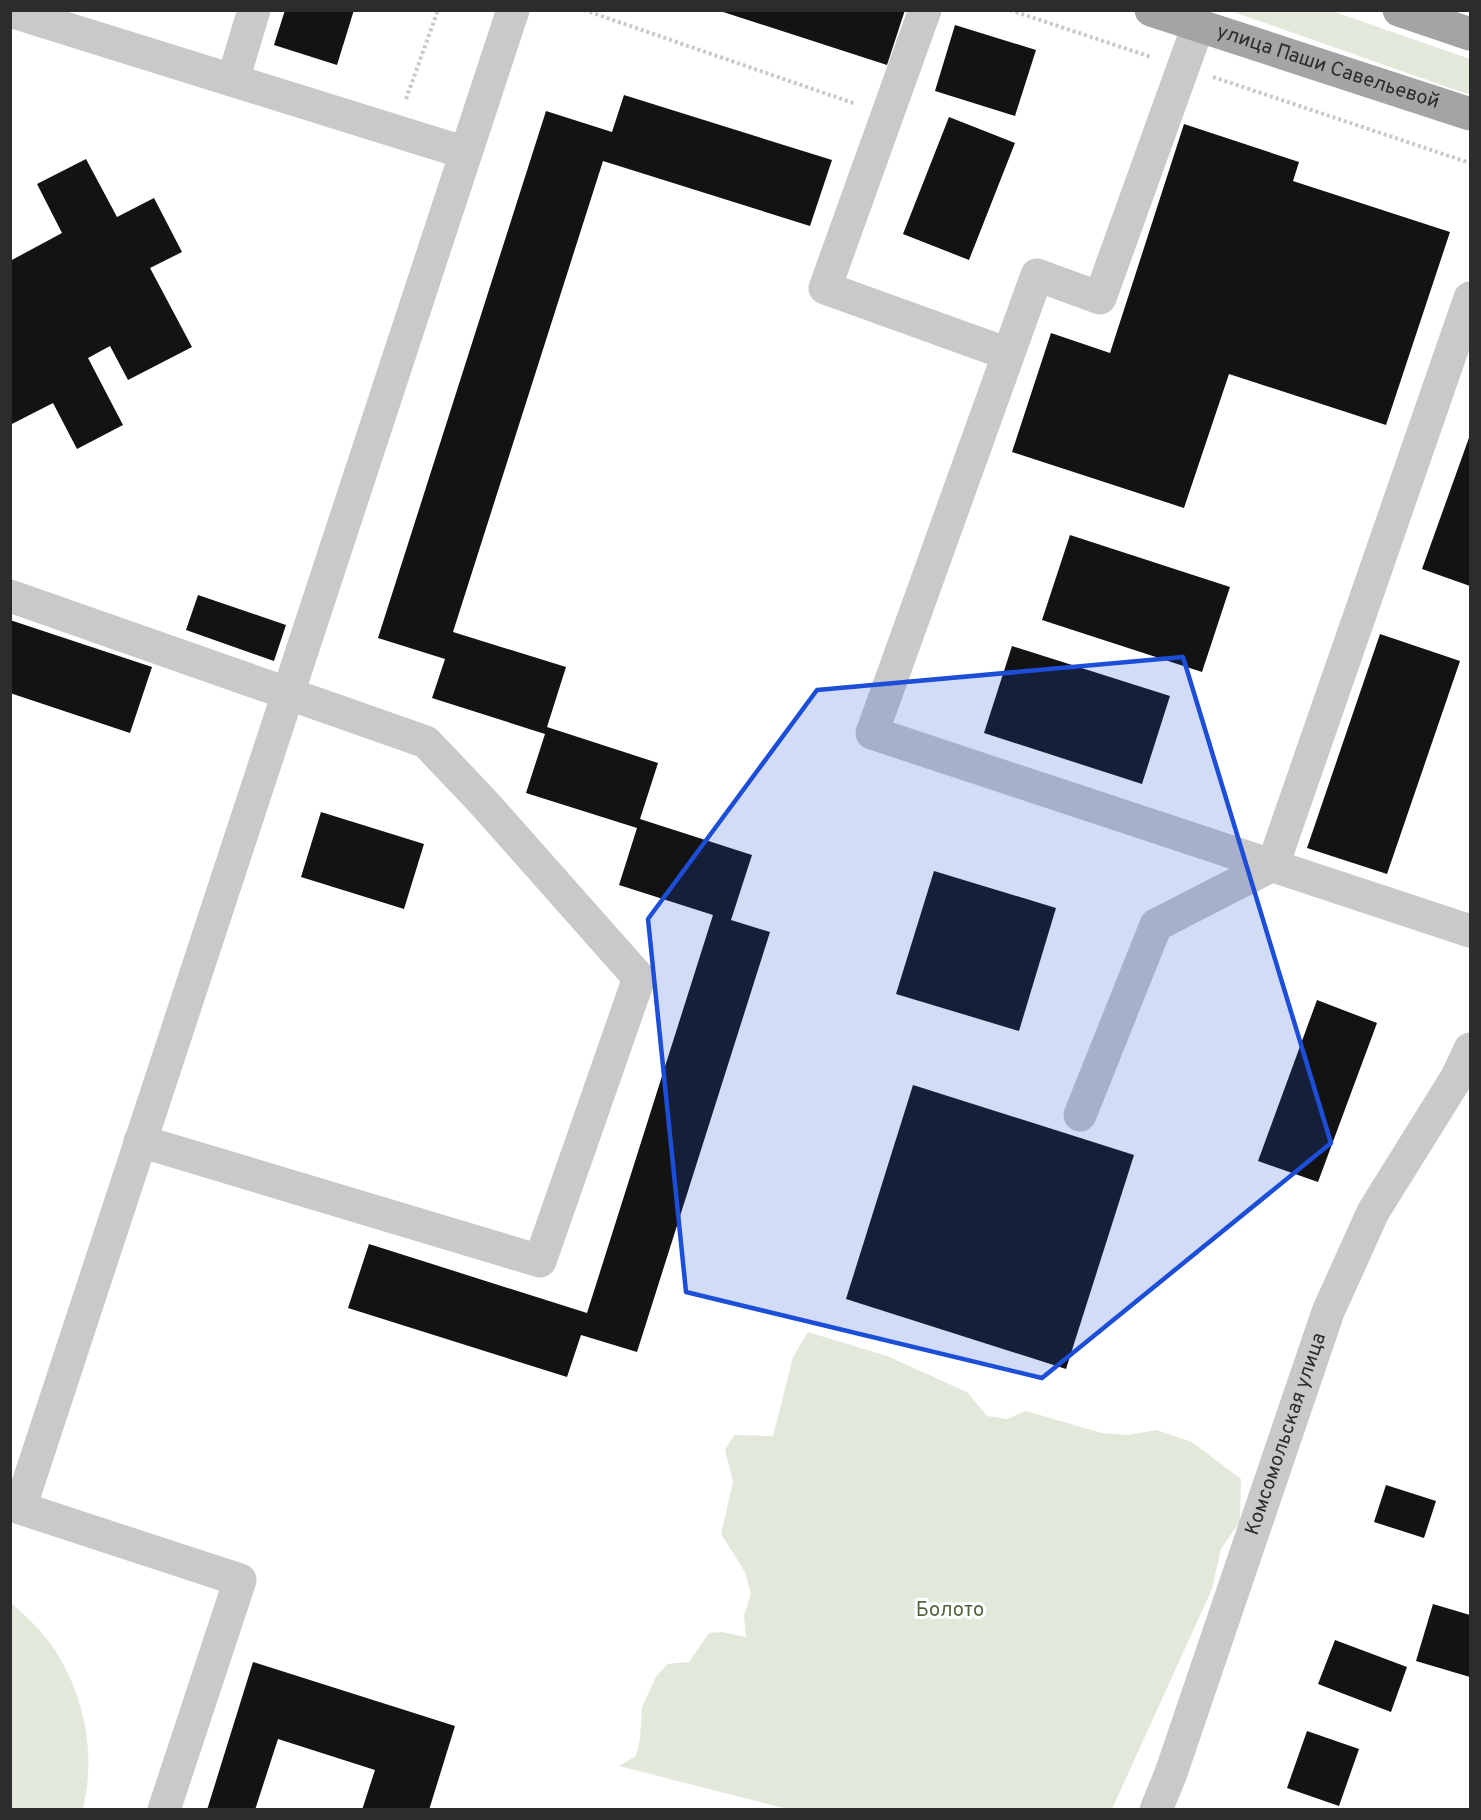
<svg xmlns="http://www.w3.org/2000/svg" width="1481" height="1820" font-family="Overpass,sans-serif">
<style>
.green{fill:#e2e9da}
.building{fill:#131313}
.lines{fill:none;stroke-linecap:round;stroke-linejoin:round}
.path{stroke:#c9c9c9;stroke-width:4;stroke-dasharray:3 3;stroke-linecap:butt}
.minor{stroke:#c9c9c9;stroke-width:33}
.major{stroke:#a4a4a4;stroke-width:33}
.marked{fill:#1d4ed8;fill-opacity:0.2;stroke:#1d4ed8;stroke-width:4.5;stroke-linejoin:round}
.labels{text-anchor:middle;dominant-baseline:central;stroke-width:6;stroke-linejoin:round;paint-order:stroke}
.street-label{font-size:20px;fill:#2c2c2c;stroke:#fff}
.park-label{font-size:20px;fill:#4f643d;stroke:#fff}
</style>
<rect width="100%" height="100%" fill="#fff"/>
<g class="green">
<polygon points="1231,11 1332,11 1470,59 1470,95"/>
<polygon points="808,1332 887,1356 967,1392 987,1416 1007,1419 1026,1411 1102,1433 1128,1435 1156,1430 1192,1442 1241,1479 1240,1521 1221,1549 1212,1589 1112,1809 787,1809 619,1766 636,1756 640,1739 642,1707 656,1677 667,1664 689,1662 709,1633 722,1632 746,1637 744,1615 751,1594 745,1572 721,1534 733,1482 725,1450 734,1435 773,1436 793,1357"/>
<path d="M11,1603C27,1617 43,1632 55,1650C85,1697 96,1755 83,1809H11Z"/>
</g>
<g class="building">
<polygon points="285,10 354,10 337,65 274,45"/>
<polygon points="717,10 905,10 887,65"/>
<polygon points="955,25 1036,50 1015,116 935,91"/>
<polygon points="624,95 832,160 810,226 603,161 453,632 566,667 547,727 658,763 640,819 752,855 731,920 770,932 637,1352 581,1335 567,1377 348,1308 369,1244 587,1313 713,915 619,885 637,828 526,793 545,734 432,698 445,659 378,638 546,111 612,132"/>
<polygon points="949,117 1015,143 969,260 903,234"/>
<polygon points="1184,124 1299,162 1293,181 1450,232 1386,425 1229,374 1184,508 1012,452 1051,333 1110,353"/>
<polygon points="86,159 117,217 154,198 182,252 150,268 192,347 128,380 110,346 88,358 123,425 77,449 53,403 10,425 10,261 62,233 37,184"/>
<polygon points="1470,435 1470,586 1422,569"/>
<polygon points="1070,535 1230,587 1202,672 1042,620"/>
<polygon points="198,595 286,625 274,661 186,630"/>
<polygon points="10,620 152,667 130,733 10,693"/>
<polygon points="1380,634 1460,661 1387,874 1307,848"/>
<polygon points="1012,646 1170,696 1142,784 984,733"/>
<polygon points="321,812 424,844 404,909 301,877"/>
<polygon points="934,871 1056,908 1019,1031 896,994"/>
<polygon points="1317,1000 1377,1023 1318,1182 1258,1161"/>
<polygon points="913,1085 1134,1155 1066,1369 846,1299"/>
<polygon points="1386,1485 1436,1501 1424,1538 1374,1522"/>
<polygon points="1433,1604 1470,1615 1470,1677 1416,1661"/>
<polygon points="1335,1640 1407,1667 1391,1712 1318,1684"/>
<polygon points="253,1662 455,1726 429,1810 362,1810 375,1770 278,1739 255,1810 207,1810"/>
<polygon points="1307,1731 1359,1749 1339,1806 1287,1788"/>
</g>
<g class="lines">
<g class="path">
<polyline points="584,10 856,104"/>
<polyline points="1010,10 1151,57"/>
<polyline points="1213,77 1470,163"/>
<polyline points="406,99 438,10"/>
</g>
<g class="minor">
<polyline points="925,10 825,288 1008,354"/>
<polyline points="10,11 466,153"/>
<polyline points="1198,26 1100,298 1037,275 872,733 1470,931"/>
<polyline points="233,80 254,10"/>
<polyline points="10,596 426,742 483,802 639,978 540,1261 140,1141"/>
<polyline points="1080,1115 1156,925 1273,865 1470,298"/>
<polyline points="164,1810 240,1580 20,1508 513,10"/>
<path id="s1" d="M1156,1810L1171,1773L1328,1312L1373,1212L1457,1077L1470,1049"/>
</g>
<g class="major">
<path id="s2" d="M1151,10L1470,114"/>
<polyline points="1399,10 1470,34"/>
</g>
</g>
<path class="marked" d="M1183,657L1331,1143L1042,1378L686,1292L648,919L817,690Z"/>
<g class="labels">
<g class="street-label">
<text stroke="none"><textPath href="#s2" startOffset="186">улица Паши Савельевой</textPath></text>
<text stroke="none"><textPath href="#s1" startOffset="398">Комсомольская улица</textPath></text>
</g>
<g class="park-label">
<text x="950" y="1611">Болото</text>
</g>
</g>
<rect width="1481" height="1820" fill="none" stroke="#2c2c2c" stroke-width="24"/>
</svg>
